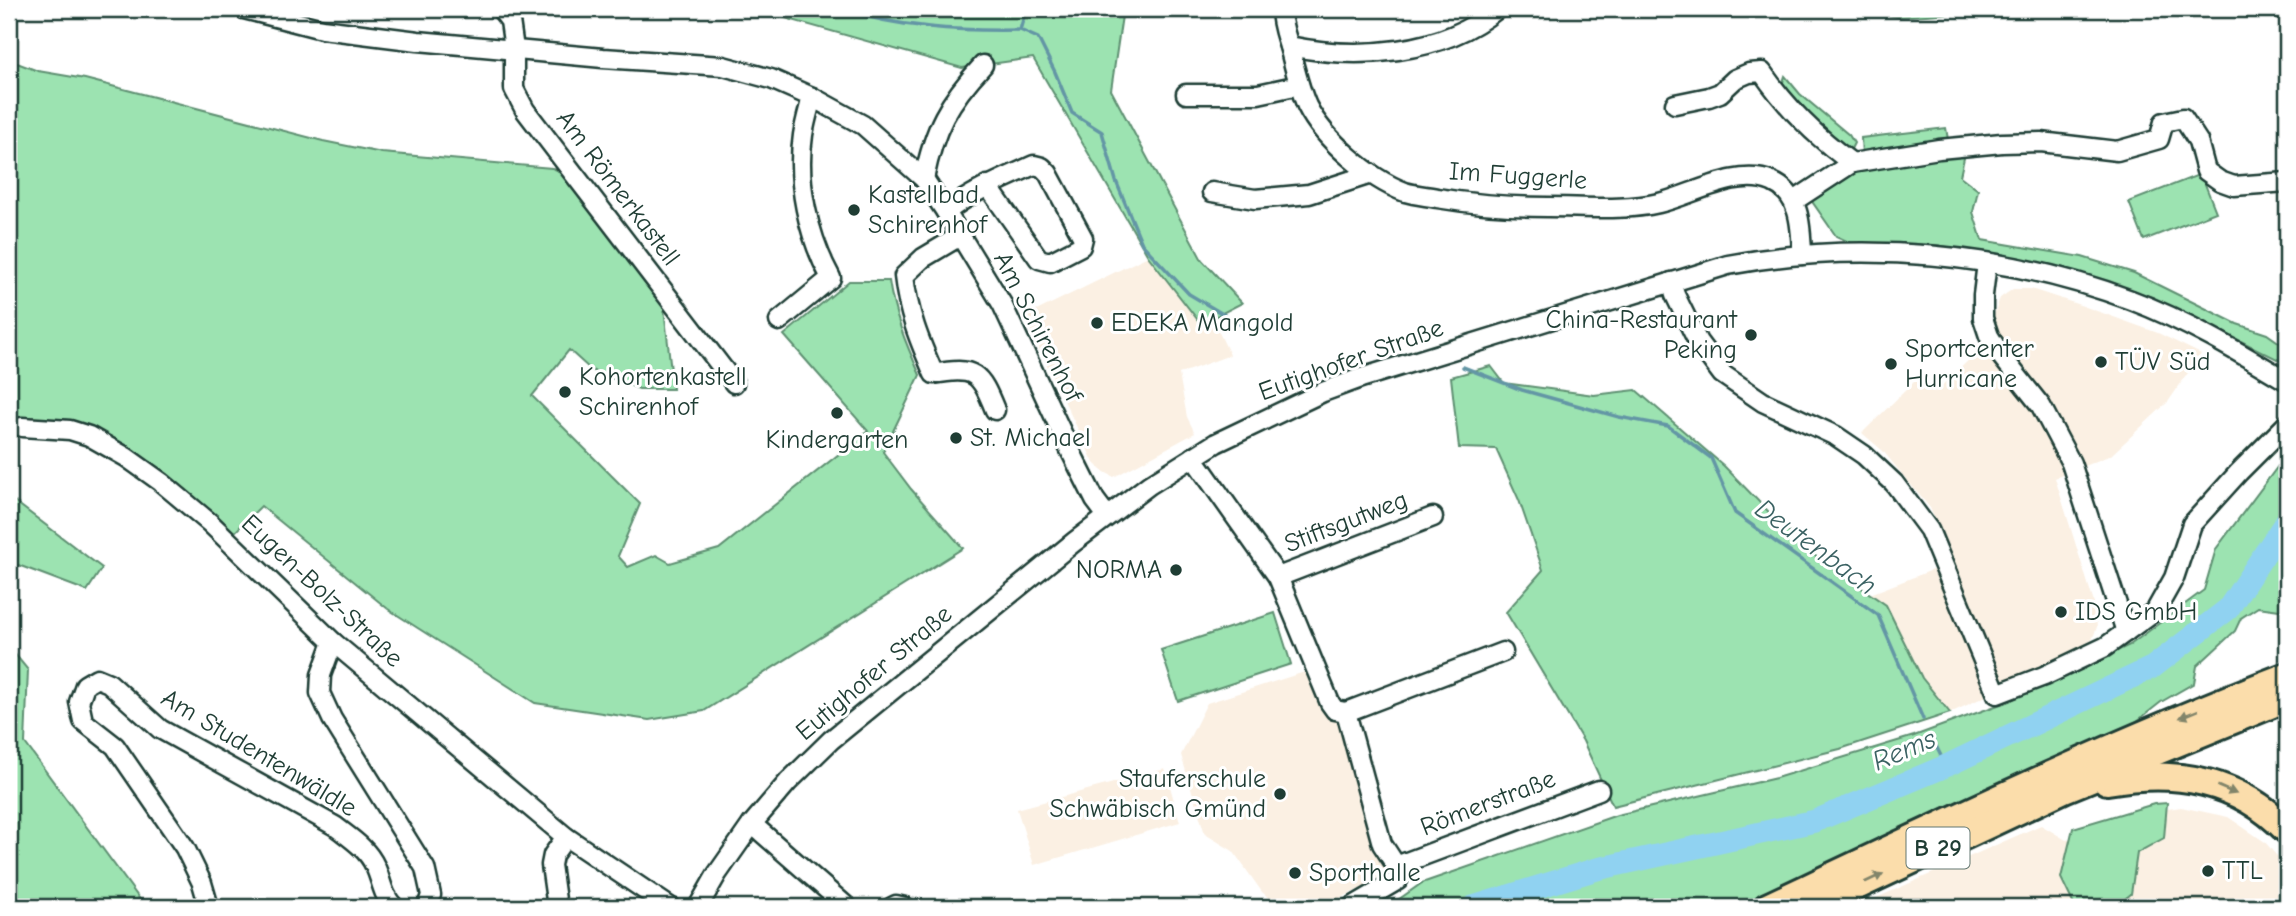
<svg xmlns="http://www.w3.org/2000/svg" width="2296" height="916" font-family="'Comic Neue',sans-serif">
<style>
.built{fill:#fbf0e3}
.green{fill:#9ce3b1;stroke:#5e9072;stroke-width:2}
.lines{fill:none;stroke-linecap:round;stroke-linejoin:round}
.stream{stroke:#6396a5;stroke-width:3.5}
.river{stroke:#90d2f1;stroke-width:23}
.minor-casing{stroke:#1f3d34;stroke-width:23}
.highway-casing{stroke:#1f3d34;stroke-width:32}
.minor{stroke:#fff;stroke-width:18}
.highway{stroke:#fbddab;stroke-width:26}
.oneway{fill:#82856a}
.poi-dot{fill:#1f3d34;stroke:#fff;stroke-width:2.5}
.labels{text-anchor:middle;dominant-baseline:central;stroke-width:6;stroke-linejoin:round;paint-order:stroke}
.shield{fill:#fff;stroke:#627771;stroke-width:2}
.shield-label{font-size:24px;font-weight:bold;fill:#1f3d34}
.street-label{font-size:26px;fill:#1f3d34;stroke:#fff}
.poi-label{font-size:26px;fill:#1f3d34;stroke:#fff;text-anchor:start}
.water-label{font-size:28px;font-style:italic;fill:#3b6263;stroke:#fff}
</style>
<rect width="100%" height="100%" fill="#fff"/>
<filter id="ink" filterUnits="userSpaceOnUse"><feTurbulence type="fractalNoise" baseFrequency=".0143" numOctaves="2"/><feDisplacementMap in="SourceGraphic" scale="14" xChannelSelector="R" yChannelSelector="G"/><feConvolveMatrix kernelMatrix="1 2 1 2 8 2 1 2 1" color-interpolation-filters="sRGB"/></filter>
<g filter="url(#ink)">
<g class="built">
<polygon points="1148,256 1201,324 1212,318 1230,355 1179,374 1187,417 1195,433 1114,477 1101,470 1094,463 1024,317"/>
<polygon points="2013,289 2031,289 2083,306 2158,333 2201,354 2168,402 2111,455 2055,478 2094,603 2097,627 2092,640 2033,674 1950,713 1922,678 1886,605 1870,594 1953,562 1930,508 1883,451 1862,433 1918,378 1935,392 1973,356 2000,336 1994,315 2000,298"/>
<polygon points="1311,670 1349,726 1389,876 1320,907 1279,907 1262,892 1233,851 1205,834 1181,755 1207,703"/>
<polygon points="1165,769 1180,822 1034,865 1017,809"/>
<polygon points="2181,807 2228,817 2265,842 2287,868 2287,907 1856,907 2041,825 2066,840 2135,814"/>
</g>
<g class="green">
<polygon points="753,9 1123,9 1111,90 1202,260 1242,303 1201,324 1148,256 1033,58 962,68"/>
<polygon points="1853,9 2009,9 1898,17"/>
<path d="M9,60L38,71L85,79L323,141L382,153L552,168L565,173L663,299L673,389H639L591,370L569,350L532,396L640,504L618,556L628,567L656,555L670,563L719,549L868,431L784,335L849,281H889C894,315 906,344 920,375L883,452L911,489L963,548L704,711L649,720L535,703L388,609L261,506L230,537L84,427L13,422L9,427Z"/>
<polygon points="1785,76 1800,94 1849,135 1854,143 1848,155 1780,91"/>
<polygon points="1946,128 1949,145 1862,156 1861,138"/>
<polygon points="1966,149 1960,176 1978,190 1973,212 1982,240 2082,257 2134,273 2237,324 2267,334 2287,348 2287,364 2152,297 2089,276 2036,262 1936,245 1851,243 1836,236 1811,200 1835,176 1857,165"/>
<polygon points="2201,174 2216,212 2144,240 2129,202"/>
<polygon points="1491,366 1504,383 1594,395 1636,390 1724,466 1804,548 1886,605 1922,678 1950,713 1840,749 1613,806 1583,741 1506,612 1543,570 1519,500 1496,449 1459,448 1451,377"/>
<polygon points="2287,454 2287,611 2258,607 2241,618 2235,631 2197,666 2194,683 2161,702 2132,725 1974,795 1740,907 1388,907 1422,883 1617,815 1776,778 1914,736 2009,701 2130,645 2204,590 2216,549"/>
<polygon points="9,497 102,568 87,591 18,565 9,573"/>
<polygon points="1275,613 1291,664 1178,701 1161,650"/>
<polygon points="9,647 28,670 25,743 141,901 143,907 9,907"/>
<polygon points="2167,803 2164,838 2137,853 2131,894 2115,907 2075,907 2061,878 2073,828 2154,804"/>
</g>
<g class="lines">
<g class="stream">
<path d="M841,9C898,28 959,31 1019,30"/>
<polyline points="1026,9 1020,30 1038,38 1055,72 1072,113 1102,132 1116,181 1142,244 1189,294 1243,326"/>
<polyline points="1463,367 1522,390 1619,417 1668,426 1711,458 1735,513 1878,615 1923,719"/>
<polyline points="1931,736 1946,766"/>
</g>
<polyline class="river" points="1473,907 1597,869 1815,821 1946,766 2153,667 2228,609 2287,520"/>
<defs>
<g id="minor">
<polyline points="244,9 322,29 418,41 603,58 723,66 771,79 812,97 863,125 924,179 946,212 1002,304 1069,448 1095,500 1107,516"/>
<polyline points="501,9 510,21 514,49 514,89 525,110 734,383"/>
<path d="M1281,9C1281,24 1286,36 1290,50C1295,69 1299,88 1307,106C1324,140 1370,179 1405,192C1415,195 1427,196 1437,198C1473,204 1511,207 1548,207C1584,207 1624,211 1659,203C1693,195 1738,167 1772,182C1801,194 1801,228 1802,255"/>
<path d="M1289,46C1357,60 1442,55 1497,9"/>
<polyline points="1186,94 1258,94 1299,85"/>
<path d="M1675,104L1709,97L1720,93L1735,79L1749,73L1762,72C1787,108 1816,137 1852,163"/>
<path d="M924,179C934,129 948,102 983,65"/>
<polyline points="1212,192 1255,199 1309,194 1371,174"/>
<polyline points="1794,201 1852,163 1939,149 2002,143 2041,142 2117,151 2159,139 2164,122 2183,118 2198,141 2206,171 2220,181 2234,186 2287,182"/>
<path d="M946,212C973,191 1003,179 1034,165L1042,167L1048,173L1083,238L1081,246L1050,262L1039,259L987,185"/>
<path d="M960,236L923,258L904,276C908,313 919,340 934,374C975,366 980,373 995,410"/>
<polyline points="1987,263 1983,295 1983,318 1989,336 2002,357 2041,406 2071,463 2126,632"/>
<polyline points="1671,282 1675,295 1698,342 1722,374 1763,402 1836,436 1864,455 1894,483 1929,530 1997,694 2044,676 2105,647 2156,610 2174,578 2192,524 2239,472 2287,424"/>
<path d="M779,321L831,278C808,236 796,182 803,135C805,122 809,109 812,97"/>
<polyline points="22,427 70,430 89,436 126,457 161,482 210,523 333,642 566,837 670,907"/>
<polyline points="1193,457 1278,577 1330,703 1335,710 1346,712"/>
<polyline points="1278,577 1433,517"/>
<polyline points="333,642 321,675 320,693 332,719 425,868 431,895 427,907"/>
<polyline points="752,824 847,907"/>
<polyline points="1396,866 1599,790"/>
<path d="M209,907L202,883L185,848L115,746L83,721L79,702L85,685L97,678L109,683L160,729L335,826C350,838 367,848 375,866C382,881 382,895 394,907"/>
<polyline points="557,907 551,865 553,855 566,837"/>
<path d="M698,907L717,874L752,824L788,782L831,740L1074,542L1149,485L1216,443L1323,392L1361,378L1728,265C1860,240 2006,253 2131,300C2187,321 2237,351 2287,381"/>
<polyline points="892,907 896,905 905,907"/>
<polyline points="1352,907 1398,880 1401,873 1382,844 1346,712 1503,652"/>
</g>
<g id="highway">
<path d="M2107,781C2175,769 2237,779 2287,830"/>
<path d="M1767,907C1939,826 2110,744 2287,676"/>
<polyline points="1812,907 2064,789 2287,698"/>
</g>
</defs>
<use href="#minor" class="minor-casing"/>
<use href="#highway" class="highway-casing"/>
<use href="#minor" class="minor"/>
<use href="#highway" class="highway"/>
</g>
<defs><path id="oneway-solid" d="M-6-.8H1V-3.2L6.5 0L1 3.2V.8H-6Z" transform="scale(1.75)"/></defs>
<g class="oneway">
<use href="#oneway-solid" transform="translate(2189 714) rotate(158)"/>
<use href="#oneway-solid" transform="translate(2227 790) rotate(23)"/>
<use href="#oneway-solid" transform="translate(1874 878) rotate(-25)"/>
</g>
</g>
<g class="poi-dot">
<circle cx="854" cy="210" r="7"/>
<circle cx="1097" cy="323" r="7"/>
<circle cx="1751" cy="335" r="7"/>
<circle cx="2101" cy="362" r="7"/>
<circle cx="1891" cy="364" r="7"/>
<circle cx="565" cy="392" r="7"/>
<circle cx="837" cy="413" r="7"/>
<circle cx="956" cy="438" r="7"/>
<circle cx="1176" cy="570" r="7"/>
<circle cx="2061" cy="612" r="7"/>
<circle cx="1280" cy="794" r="7"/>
<circle cx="2208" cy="871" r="7"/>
<circle cx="1295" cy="873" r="7"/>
</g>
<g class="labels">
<rect class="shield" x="1906.5" y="827.5" width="63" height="41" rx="5"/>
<g class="shield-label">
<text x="1938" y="848">B 29</text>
</g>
<g class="street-label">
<text transform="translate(1518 176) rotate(4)">Im Fuggerle</text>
<text transform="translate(618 188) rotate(53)">Am Römerkastell</text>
<text transform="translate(1038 327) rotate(63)">Am Schirenhof</text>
<text transform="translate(1351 360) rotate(-20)">Eutighofer Straße</text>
<text transform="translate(1346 522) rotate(-21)">Stiftsgutweg</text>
<text transform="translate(322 591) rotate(43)">Eugen-Bolz-Straße</text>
<text transform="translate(874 673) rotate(-40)">Eutighofer Straße</text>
<text transform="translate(259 753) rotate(31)">Am Studentenwäldle</text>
<text transform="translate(1488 803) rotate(-21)">Römerstraße</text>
</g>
<g class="poi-label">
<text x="868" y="195">Kastellbad<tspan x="868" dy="30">Schirenhof</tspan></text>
<text x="1737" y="320" text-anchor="end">China-Restaurant<tspan x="1737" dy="30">Peking</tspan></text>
<text x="1111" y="323">EDEKA Mangold</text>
<text x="1905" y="349">Sportcenter<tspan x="1905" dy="30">Hurricane</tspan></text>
<text x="2115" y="362">TÜV Süd</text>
<text x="579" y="377">Kohortenkastell<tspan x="579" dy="30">Schirenhof</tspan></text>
<text x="970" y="438">St. Michael</text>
<text x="837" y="440" text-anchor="middle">Kindergarten</text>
<text x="1162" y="570" text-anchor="end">NORMA</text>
<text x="2075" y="612">IDS GmbH</text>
<text x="1266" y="779" text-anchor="end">Stauferschule<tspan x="1266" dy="30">Schwäbisch Gmünd</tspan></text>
<text x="2222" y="871">TTL</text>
<text x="1309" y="873">Sporthalle</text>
</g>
<g class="water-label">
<text transform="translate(1816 547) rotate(36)">Deutenbach</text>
<text transform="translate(1904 750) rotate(-23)">Rems</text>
</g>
</g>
<rect width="2296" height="916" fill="none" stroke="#fff" stroke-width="35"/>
<rect x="18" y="18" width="2261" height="881" fill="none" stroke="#1f3d34" stroke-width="2.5" filter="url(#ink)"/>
</svg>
